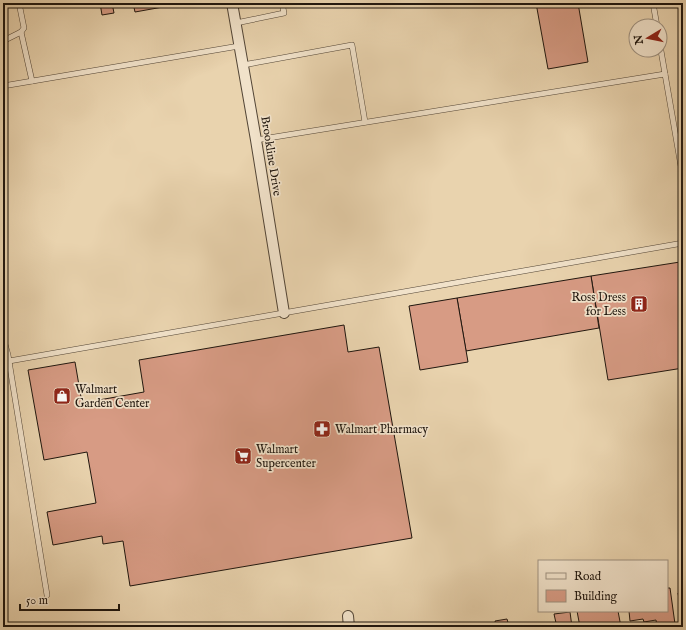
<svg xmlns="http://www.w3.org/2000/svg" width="686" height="630" font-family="'IM FELL English',serif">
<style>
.building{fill:#d79b84;stroke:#1f160e}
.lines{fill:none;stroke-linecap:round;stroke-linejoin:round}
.service-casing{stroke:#524536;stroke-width:6}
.minor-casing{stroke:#524536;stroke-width:12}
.service{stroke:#f1e2ca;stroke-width:5}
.minor{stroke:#f1e2ca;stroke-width:10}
.labels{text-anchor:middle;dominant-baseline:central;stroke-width:3.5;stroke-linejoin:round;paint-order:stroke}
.street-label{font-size:12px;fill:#1f160e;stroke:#f1e2ca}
.poi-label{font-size:12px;fill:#1f160e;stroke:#f1e2ca;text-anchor:start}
</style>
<rect width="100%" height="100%" fill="#e9d3ae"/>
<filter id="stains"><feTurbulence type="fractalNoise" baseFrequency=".005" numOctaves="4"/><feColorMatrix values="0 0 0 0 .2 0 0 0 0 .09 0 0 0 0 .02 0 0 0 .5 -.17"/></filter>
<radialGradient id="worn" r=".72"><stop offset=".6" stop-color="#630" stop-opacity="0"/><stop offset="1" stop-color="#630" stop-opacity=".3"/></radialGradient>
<g class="building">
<polygon points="100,3 112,3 114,13 102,15"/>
<polygon points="133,3 174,3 174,5 135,12"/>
<polygon points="536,3 578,3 588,62 548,69"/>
<polygon points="680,262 683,279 683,368 608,380 591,276"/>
<polygon points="591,276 599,328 466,351 457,298"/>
<polygon points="457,298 468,362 420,370 409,306"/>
<polygon points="344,325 348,352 379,347 412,538 130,586 123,541 103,544 102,536 53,545 47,512 96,503 87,452 44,460 28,370 75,362 82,403 144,392 139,360"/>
<polygon points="667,588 670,588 675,624 657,627 656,620 644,622 643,619 630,621 629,611 667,611"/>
<polygon points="683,592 683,616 682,616 678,593"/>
<polygon points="577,611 618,611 621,627 580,627"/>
<polygon points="570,612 572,627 527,627 556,623 554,614"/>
<polygon points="507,619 509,626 515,625 515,627 489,627 496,626 495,621"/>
<polygon points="384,624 384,627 366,627"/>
</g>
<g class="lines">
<defs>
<g id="service">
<polyline points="653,3 657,26"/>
<polyline points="236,23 284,13 282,3"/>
<polyline points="21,32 32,81"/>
<polyline points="3,41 21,32 24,28 19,3"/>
<polyline points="660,45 683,178"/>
<polyline points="243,65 352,45 365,122"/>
<polyline points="3,86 239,46"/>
<polyline points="256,140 665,74"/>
<polyline points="3,337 8,355 47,595"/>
<polyline points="9,361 683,243"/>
</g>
<g id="minor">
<polyline points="232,3 256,140 284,313"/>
<polyline points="348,616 349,627"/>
</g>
</defs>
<use href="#service" class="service-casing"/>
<use href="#minor" class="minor-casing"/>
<use href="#service" class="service"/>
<use href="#minor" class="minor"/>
</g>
<defs>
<symbol id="building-square" viewBox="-11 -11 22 22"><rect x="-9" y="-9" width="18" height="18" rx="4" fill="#8f2418" stroke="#f1e2ca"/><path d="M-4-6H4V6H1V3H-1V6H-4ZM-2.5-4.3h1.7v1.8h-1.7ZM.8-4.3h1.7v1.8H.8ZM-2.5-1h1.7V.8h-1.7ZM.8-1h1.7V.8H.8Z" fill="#fff"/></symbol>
<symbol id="shop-square" viewBox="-11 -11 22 22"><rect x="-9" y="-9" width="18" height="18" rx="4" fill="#8f2418" stroke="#f1e2ca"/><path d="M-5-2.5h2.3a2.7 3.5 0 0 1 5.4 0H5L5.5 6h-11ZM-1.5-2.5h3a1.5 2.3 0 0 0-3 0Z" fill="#fff"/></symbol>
<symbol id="pharmacy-square" viewBox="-11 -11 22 22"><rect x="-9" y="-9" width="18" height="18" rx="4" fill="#8f2418" stroke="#f1e2ca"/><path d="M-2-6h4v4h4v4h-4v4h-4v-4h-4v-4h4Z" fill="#fff"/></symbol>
<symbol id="supermarket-square" viewBox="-11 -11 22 22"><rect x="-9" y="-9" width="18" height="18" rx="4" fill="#8f2418" stroke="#f1e2ca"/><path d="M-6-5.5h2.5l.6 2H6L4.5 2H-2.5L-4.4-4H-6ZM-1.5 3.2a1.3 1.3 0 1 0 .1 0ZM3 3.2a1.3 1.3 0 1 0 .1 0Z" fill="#fff"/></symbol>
</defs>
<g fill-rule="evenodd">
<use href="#building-square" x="629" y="294" width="20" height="20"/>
<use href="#shop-square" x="52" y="386" width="20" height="20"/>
<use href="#pharmacy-square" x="312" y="419" width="20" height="20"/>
<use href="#supermarket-square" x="233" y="446" width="20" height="20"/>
</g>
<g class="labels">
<g class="street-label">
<text transform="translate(271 156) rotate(81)">Brookline Drive</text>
</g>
<g class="poi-label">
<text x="626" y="297" text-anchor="end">Ross Dress<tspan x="626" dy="14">for Less</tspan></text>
<text x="75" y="389">Walmart<tspan x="75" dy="14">Garden Center</tspan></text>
<text x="335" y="429">Walmart Pharmacy</text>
<text x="256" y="449">Walmart<tspan x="256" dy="14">Supercenter</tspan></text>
</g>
</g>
<rect width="686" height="630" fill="none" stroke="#e9d3ae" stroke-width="16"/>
<rect x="4" y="4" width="678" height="622" fill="none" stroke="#1f160e" stroke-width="2"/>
<rect x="8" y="8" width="670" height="614" fill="none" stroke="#1f160e"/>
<rect x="538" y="560" width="130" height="52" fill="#f1e2ca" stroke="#9d907f"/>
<rect x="546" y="573" width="20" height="6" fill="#f1e2ca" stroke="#9d907f"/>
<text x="574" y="580" font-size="12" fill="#1f160e">Road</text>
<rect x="546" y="590" width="20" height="12" fill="#d79b84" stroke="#9d907f"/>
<text x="574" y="600" font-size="12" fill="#1f160e">Building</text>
<g transform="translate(648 38) rotate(260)"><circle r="19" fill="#f1e2ca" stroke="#9d907f"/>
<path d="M0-3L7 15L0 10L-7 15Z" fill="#8f2418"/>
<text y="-6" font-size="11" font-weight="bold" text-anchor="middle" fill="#1f160e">N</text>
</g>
<path d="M20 604v6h99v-6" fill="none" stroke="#1f160e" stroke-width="2"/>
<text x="26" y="604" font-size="12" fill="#1f160e" stroke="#f1e2ca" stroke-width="3" paint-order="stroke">50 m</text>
<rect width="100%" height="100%" filter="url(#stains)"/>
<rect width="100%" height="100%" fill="url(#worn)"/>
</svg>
